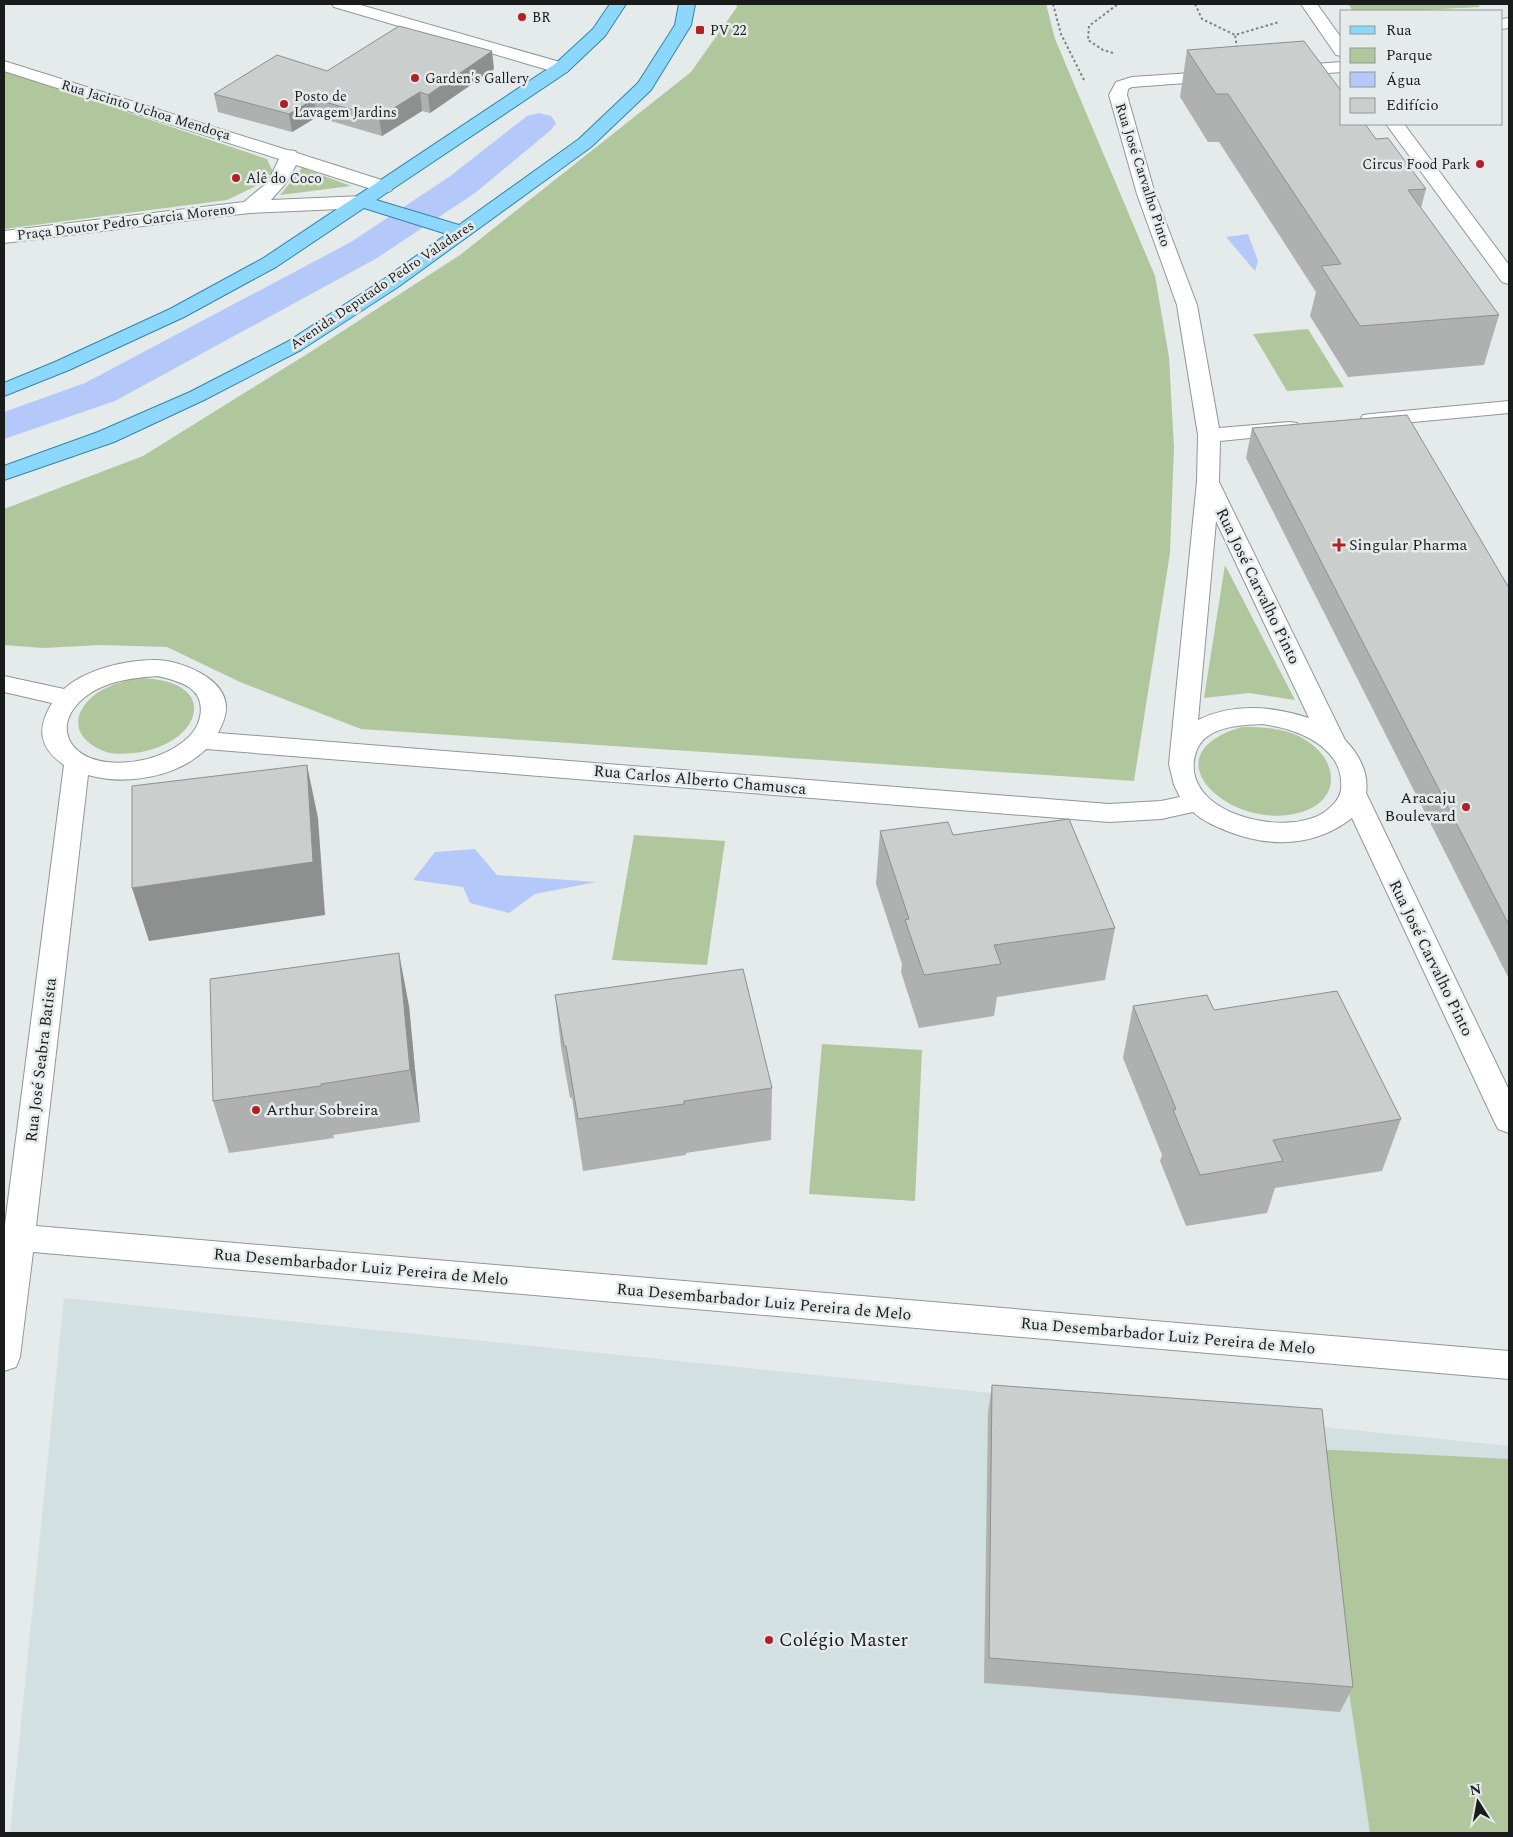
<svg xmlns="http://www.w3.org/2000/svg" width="1513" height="1837" font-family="Spectral,serif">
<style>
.built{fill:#d2e0e1}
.green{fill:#b0c69c}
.water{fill:#b4c8fa}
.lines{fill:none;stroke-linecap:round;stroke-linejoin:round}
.canal{fill:#b4c8fa;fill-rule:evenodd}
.minor-casing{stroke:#919696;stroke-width:2}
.major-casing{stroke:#3285ad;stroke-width:2}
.path{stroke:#7e8282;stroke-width:2;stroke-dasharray:2.5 2.5;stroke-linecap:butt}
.minor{fill:#fff;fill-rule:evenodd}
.major{fill:#8cd8fd;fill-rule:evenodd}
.wall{fill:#aeb1af}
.shaded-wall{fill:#8d908f}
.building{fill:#cacecc;stroke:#8d908f}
.poi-dot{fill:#b12024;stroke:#e5eaea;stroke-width:2}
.labels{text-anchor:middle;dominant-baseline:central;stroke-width:5;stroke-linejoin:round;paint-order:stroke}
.far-poi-label{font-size:14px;fill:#1a1c1c;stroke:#e5eaea;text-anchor:start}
.far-street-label{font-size:14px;fill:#1a1c1c;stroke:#e5eaea}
.poi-label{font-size:16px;fill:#1a1c1c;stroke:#e5eaea;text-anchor:start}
.street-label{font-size:16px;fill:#1a1c1c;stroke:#e5eaea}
.near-poi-label{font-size:19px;fill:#1a1c1c;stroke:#e5eaea;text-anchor:start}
</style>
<rect width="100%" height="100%" fill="#e5eaea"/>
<polygon class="built" points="64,1298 1509,1446 1509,1833 10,1833"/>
<g class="green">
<polygon points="736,4 1046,4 1055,39 1155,276 1169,357 1174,448 1170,553 1134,781 361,729 240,682 167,647 100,645 43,648 4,645 4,509 143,456 312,351 460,255 691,72 737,7"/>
<polygon points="1348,4 1477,4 1480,7 1403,11 1353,11"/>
<polygon points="4,71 267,159 273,172 254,187 227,200 4,229"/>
<polygon points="302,168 351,186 280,195"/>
<polygon points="1308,329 1344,387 1287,391 1253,334"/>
<polygon points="1225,565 1295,700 1249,693 1204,698"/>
<path d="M138,678C225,679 201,746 134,753C123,754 111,755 101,750C68,735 73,707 102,690C113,684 125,681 138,678Z"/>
<path d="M1242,727C1263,727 1285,728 1304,739C1340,760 1342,802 1298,813C1231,831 1145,755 1242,727Z"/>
<polygon points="634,835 725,841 707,965 612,960"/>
<polygon points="822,1044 922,1050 915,1201 809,1194"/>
<polygon points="1313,1449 1509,1459 1509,1833 1370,1833"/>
</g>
<g class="water">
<polygon points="1248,234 1258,261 1255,271 1226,237"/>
<polygon points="475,849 497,875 596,882 535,894 509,913 470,903 463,887 413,880 435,852"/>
</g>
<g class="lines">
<polygon class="canal" points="539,113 551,116 556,123 551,130 475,193 377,258 115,401 4,439 4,412 85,383 351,242 449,177 527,116"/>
<defs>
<g id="minor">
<polygon points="332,4 357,4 567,64 570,68 567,72 561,73 555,72 334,7"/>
<polygon points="1301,4 1317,4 1342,39 1342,56 1336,55"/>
<polygon points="1509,18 1509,28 1502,29 1502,19"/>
<polygon points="4,61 287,150 295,151 297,153 391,183 393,187 391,191 384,193 296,165 286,183 271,200 363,196 370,198 372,202 370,206 363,208 249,213 4,243 4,231 244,202 268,182 279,159 4,71"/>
<polygon points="1342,62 1342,72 1286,76 1280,75 1277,71 1280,67 1286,66"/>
<path d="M1221,71L1227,72L1230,76L1227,80L1132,87L1128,89L1127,95L1155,194L1197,305L1219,428L1289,422L1297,423L1300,428L1297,433L1289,434L1220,441L1219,482L1345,740C1359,754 1369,773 1366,793L1509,1090V1133L1498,1129L1494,1121L1352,818C1315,847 1270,848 1227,831C1215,826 1203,821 1193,812L1161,819L1109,822L206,749C178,777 126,786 88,775L36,1226L1509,1351V1379L33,1252L20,1357L16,1367L4,1371V1232L64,765C38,747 37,728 52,703L4,692V676L64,689C86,669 126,660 155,660C180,660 226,678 226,707C226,717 222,725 218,733L1109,804L1161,801L1180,797L1174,785L1169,764L1197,481L1198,435L1177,305L1137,194L1109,95L1116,82L1132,77ZM1216,521L1309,718C1273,706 1233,703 1198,720ZM157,676C180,681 206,688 200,717C198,727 191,736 183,742C162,758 133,765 107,762C68,758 51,724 85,697C105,681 132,678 157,676ZM1262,724C1289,728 1319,737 1335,761C1340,769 1342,780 1341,790C1339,800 1333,805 1326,811C1287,840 1176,813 1196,752C1205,726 1240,725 1262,724Z"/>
<polygon points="1386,124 1404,124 1509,265 1509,284 1502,282"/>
<polygon points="1509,401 1509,413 1371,426 1363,425 1360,420 1363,415 1371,414"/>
</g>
<polygon id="major" points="610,4 626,4 605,36 567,72 376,200 459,225 579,139 638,83 675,25 679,4 695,4 691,25 651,90 591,147 398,287 301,350 204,400 114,442 4,480 4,466 98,432 190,392 287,342 384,279 447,234 364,208 276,267 184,317 69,370 4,396 4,383 55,362 170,309 262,259 555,64 593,29"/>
</defs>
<use href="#minor" class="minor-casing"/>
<use href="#major" class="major-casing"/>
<g class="path">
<polyline points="1053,4 1061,34 1085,82"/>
<polyline points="1195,4 1202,19 1235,35"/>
<polyline points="1237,48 1235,35 1279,22"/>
<polyline points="1113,53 1103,50 1088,40 1089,26 1118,4"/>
</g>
<use href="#minor" class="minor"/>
<use href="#major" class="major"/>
</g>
<g class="wall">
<polygon points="1187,50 1376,139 1426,189 1421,208 1499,315 1484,365 1348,377 1310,316 1316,292 1219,142 1208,142 1180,97"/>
<polygon points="494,69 430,113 422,111 382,136 317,117 292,132 218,112 214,94 327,71"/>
<polygon points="1252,428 1509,588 1509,979 1246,458"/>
<polygon points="880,831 953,835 1115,928 1105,980 997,997 994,1016 919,1028 901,972 902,964 876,884"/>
<polygon points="555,995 772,1088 771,1140 686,1153 686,1155 583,1171 572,1098 570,1098 561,1047"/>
<polygon points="409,1006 420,1122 333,1135 334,1138 229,1153 213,1101"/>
<polygon points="1133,1006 1214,1010 1401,1119 1382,1171 1275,1188 1267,1213 1186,1226 1160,1161 1162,1155 1123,1058"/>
<polygon points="992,1385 1353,1687 1340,1712 984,1683 988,1413"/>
</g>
<g class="shaded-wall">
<polygon points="492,51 494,69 430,113 428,95"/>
<polygon points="420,92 422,111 382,136 379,117"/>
<polygon points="314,99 317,117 292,132 289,114"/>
<polygon points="307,765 318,818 325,915 149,941 132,888"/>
<polygon points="399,953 409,1006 420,1122 410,1070"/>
</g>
<g class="building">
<polygon points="399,26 492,51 428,95 420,92 379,117 314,99 289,114 214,94 277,55 327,71"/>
<polygon points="1304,41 1342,92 1342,124 1365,124 1376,139 1388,138 1426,189 1408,190 1499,315 1360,326 1321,266 1341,264 1228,94 1216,94 1187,50"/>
<polygon points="1407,415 1509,588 1509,925 1252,428"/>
<polygon points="307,765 313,862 132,888 132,786"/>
<polygon points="1069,819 1115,928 994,945 1001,964 924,975 905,920 909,919 880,831 948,822 953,835"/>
<polygon points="399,953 410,1070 321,1084 321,1086 213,1101 210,979"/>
<polygon points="743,969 772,1088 684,1101 684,1104 578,1119 566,1046 564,1046 555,995"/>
<polygon points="1337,991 1401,1119 1273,1140 1283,1161 1200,1175 1173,1110 1176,1109 1133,1006 1207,995 1214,1010"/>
<polygon points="992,1385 1322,1409 1353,1687 989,1658"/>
</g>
<g class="poi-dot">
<circle cx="522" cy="17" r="5"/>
<rect x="695" y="25" width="10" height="10" rx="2.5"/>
<circle cx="415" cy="78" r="5"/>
<circle cx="284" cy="104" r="5"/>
<circle cx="1480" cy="164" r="5"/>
<circle cx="236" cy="178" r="5"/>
<path d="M1336.5 537.5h5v5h5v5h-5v5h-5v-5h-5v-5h5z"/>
<circle cx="1466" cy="807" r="5"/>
<circle cx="256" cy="1110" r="5"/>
<circle cx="769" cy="1640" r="5"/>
</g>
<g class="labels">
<g class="far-poi-label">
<text x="532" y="17">BR</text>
<text x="710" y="30">PV 22</text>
<text x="425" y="78">Garden's Gallery</text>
<text x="294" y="96">Posto de<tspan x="294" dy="16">Lavagem Jardins</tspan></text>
<text x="1470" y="164" text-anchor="end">Circus Food Park</text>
<text x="246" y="178">Alê do Coco</text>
</g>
<g class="far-street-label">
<text transform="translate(146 110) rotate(17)">Rua Jacinto Uchoa Mendoça</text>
<text transform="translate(1143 175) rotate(72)">Rua José Carvalho Pinto</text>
<text transform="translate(126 222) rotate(-7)">Praça Doutor Pedro Garcia Moreno</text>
<text transform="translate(382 285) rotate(-34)">Avenida Deputado Pedro Valadares</text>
</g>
<g class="poi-label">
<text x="1349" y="545">Singular Pharma</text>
<text x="1456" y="798" text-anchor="end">Aracaju<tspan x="1456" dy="18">Boulevard</tspan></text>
<text x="266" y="1110">Arthur Sobreira</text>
</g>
<g class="street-label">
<text transform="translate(1258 586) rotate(64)">Rua José Carvalho Pinto</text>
<text transform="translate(700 780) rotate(5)">Rua Carlos Alberto Chamusca</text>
<text transform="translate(1431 958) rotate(64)">Rua José Carvalho Pinto</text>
<text transform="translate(41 1060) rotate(-83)">Rua José Seabra Batista</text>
<text transform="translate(361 1267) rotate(5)">Rua Desembarbador Luiz Pereira de Melo</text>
<text transform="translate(764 1302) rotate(5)">Rua Desembarbador Luiz Pereira de Melo</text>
<text transform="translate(1168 1336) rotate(5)">Rua Desembarbador Luiz Pereira de Melo</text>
</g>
<g class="near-poi-label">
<text x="779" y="1640">Colégio Master</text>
</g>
</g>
<rect width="1513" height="1837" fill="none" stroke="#1a1c1c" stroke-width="10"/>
<rect x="1340" y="10" width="162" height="115" fill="#e5eaea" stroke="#949898"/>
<rect x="1350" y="26" width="25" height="8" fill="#8cd8fd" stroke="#949898"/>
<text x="1386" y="35" font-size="15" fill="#1a1c1c">Rua</text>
<rect x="1350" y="48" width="25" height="15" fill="#b0c69c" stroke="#949898"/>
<text x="1386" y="60" font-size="15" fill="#1a1c1c">Parque</text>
<rect x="1350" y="72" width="25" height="15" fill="#b4c8fa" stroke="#949898"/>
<text x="1386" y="85" font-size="15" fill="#1a1c1c">Água</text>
<rect x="1350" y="98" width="25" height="15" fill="#cacecc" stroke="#949898"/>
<text x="1386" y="110" font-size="15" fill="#1a1c1c">Edifício</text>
<g transform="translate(1478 1802) rotate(349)" stroke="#e5eaea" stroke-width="4" paint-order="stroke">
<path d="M0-4L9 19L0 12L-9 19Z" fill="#1a1c1c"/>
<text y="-8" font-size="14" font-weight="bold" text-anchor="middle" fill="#1a1c1c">N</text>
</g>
</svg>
